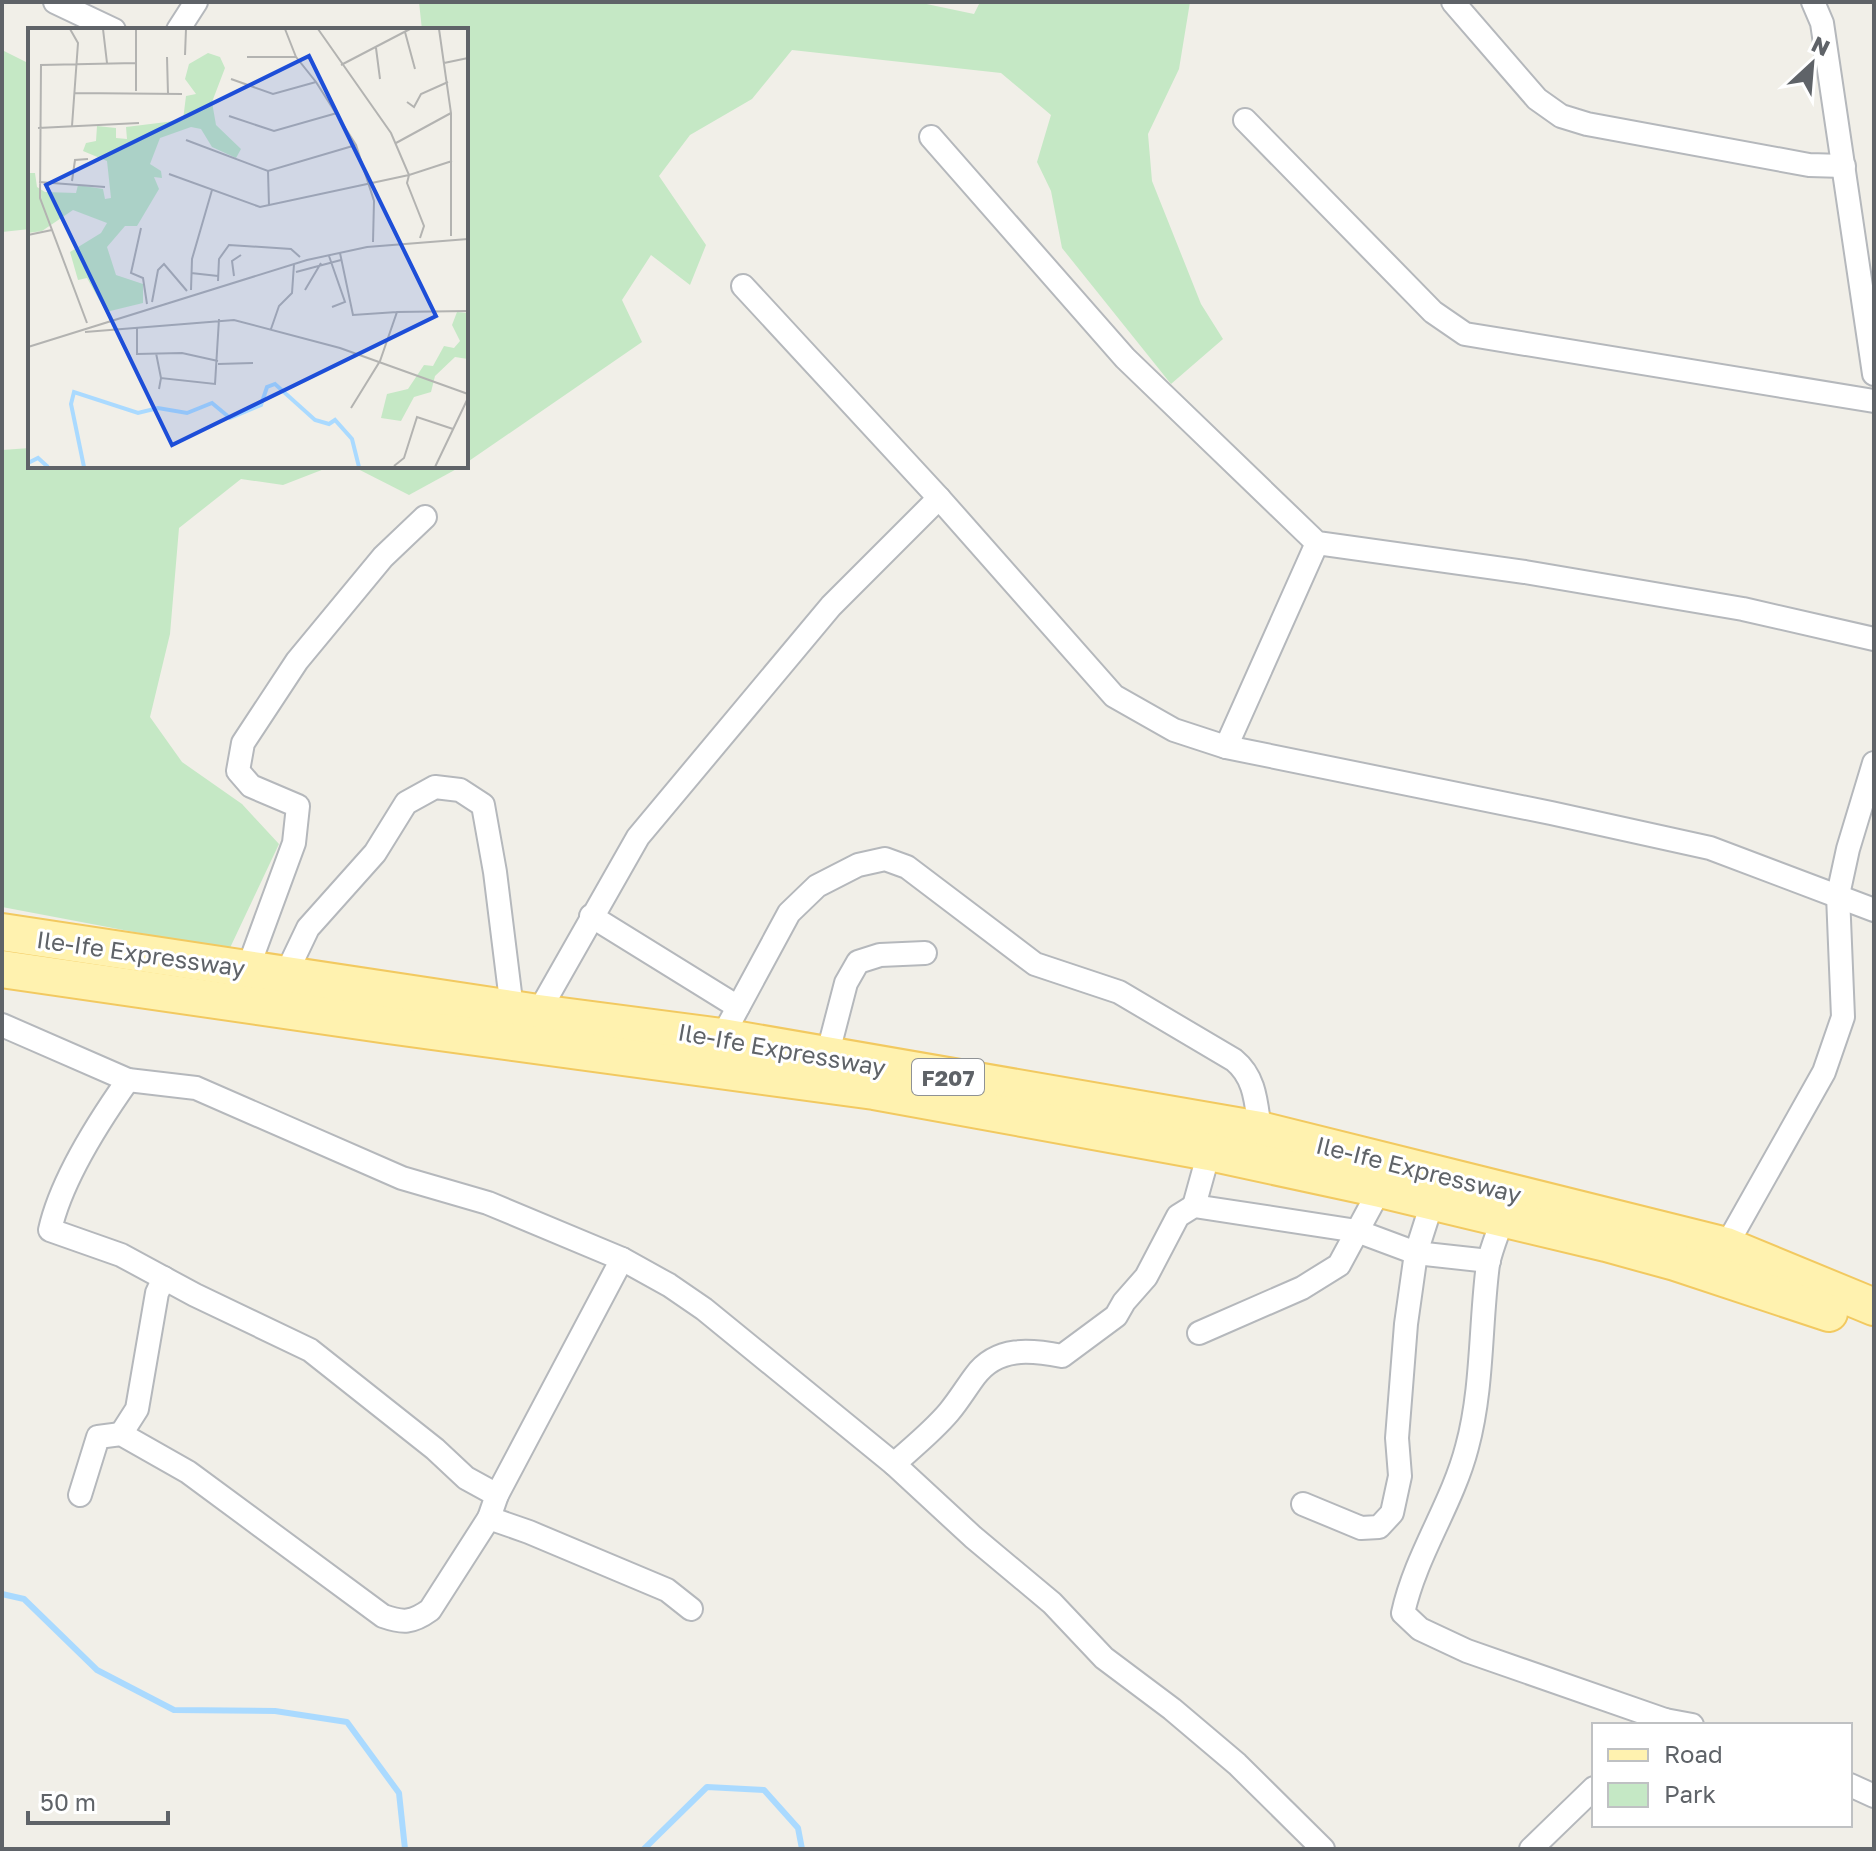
<svg xmlns="http://www.w3.org/2000/svg" width="1876" height="1851" font-family="'Golos Text',sans-serif">
<style>
.green{fill:#c5e8c5}
.lines{fill:none;stroke-linecap:round;stroke-linejoin:round}
.stream{stroke:#aadaff;stroke-width:6}
.street-casing{stroke:#b5b8bc;stroke-width:26}
.primary-casing{stroke:#f2c960;stroke-width:40}
.street{stroke:#fff;stroke-width:22}
.primary{stroke:#fff2af;stroke-width:36}
.labels{text-anchor:middle;dominant-baseline:central;stroke-width:6;stroke-linejoin:round;paint-order:stroke}
.shield{fill:#fff;stroke:#8f9295;stroke-width:2}
.shield-label{font-size:22px;font-weight:bold;fill:#5f6368}
.street-label{font-size:24px;fill:#5f6368;stroke:#fff}
.inset-river{fill:none;stroke:#aadaff;stroke-width:4}
.inset-road{fill:none;stroke:#b3b3b1;stroke-width:2}
.view{fill:#1d4ed8;fill-opacity:0.15;stroke:#1d4ed8;stroke-width:4}
.inset-edge{fill:none;stroke:#5f6368;stroke-width:4}
</style>
<rect width="100%" height="100%" fill="#f1efe8"/>
<g class="green">
<polygon points="419,2 917,2 974,14 980,2 1190,2 1179,69 1148,134 1152,181 1201,304 1223,339 1171,384 1062,248 1051,191 1037,162 1051,115 1001,73 792,50 752,99 690,135 659,176 706,245 690,285 651,255 622,300 642,342 466,463 466,30 422,30"/>
<polygon points="2,50 30,64 30,229 2,232"/>
<polygon points="30,448 30,466 332,466 283,485 241,479 179,528 170,634 150,717 182,762 242,804 279,844 229,950 2,907 2,450"/>
<polygon points="352,466 462,466 409,495"/>
</g>
<g class="lines">
<g class="stream">
<polyline points="2,1594 24,1599 97,1670 174,1710 275,1711 347,1722 399,1793 405,1849"/>
<polyline points="644,1849 707,1787 764,1790 798,1828 802,1849"/>
</g>
<defs>
<g id="street">
<polyline points="55,2 114,30"/>
<polyline points="1453,2 1537,99 1561,116 1587,124 1809,165 1844,166"/>
<polyline points="1813,2 1822,23 1874,374"/>
<polyline points="178,30 196,2"/>
<polyline points="1245,120 1433,312 1465,334 1874,401"/>
<polyline points="931,137 1125,358 1317,543 1525,572 1743,609 1874,639"/>
<polyline points="743,286 939,498 1114,696 1174,730 1226,747 1551,813 1710,848 1874,910"/>
<polyline points="1226,747 1317,543"/>
<polyline points="591,916 738,1007"/>
<polyline points="248,968 294,843 298,806 251,786 238,771 243,743 297,661 383,557 425,517"/>
<polyline points="286,974 308,928 375,853 406,803 435,787 460,790 483,805 495,872 512,1009"/>
<polyline points="538,1013 638,837 831,606 939,498"/>
<polyline points="2,1025 128,1080 196,1088 402,1178 488,1203 622,1259 669,1285 704,1309 894,1464 973,1537 1052,1603 1104,1658 1172,1709 1237,1764 1323,1849"/>
<path d="M722,1037L789,913L817,886L858,865L885,859L907,867L1035,964L1119,992L1234,1060C1256,1078 1256,1104 1260,1130"/>
<polyline points="827,1056 846,983 858,962 880,955 925,953"/>
<path d="M128,1080C99,1121 61,1180 50,1230L121,1255L195,1295L310,1350L435,1449L466,1478L497,1495"/>
<polyline points="1194,1206 1209,1152"/>
<path d="M1503,1218C1498,1233 1491,1249 1488,1264C1480,1325 1483,1388 1467,1447C1452,1505 1416,1554 1403,1613L1420,1629L1467,1651L1665,1720"/>
<polyline points="1726,1246 1824,1072 1843,1017 1838,895 1848,849 1874,763"/>
<polyline points="1199,1333 1302,1288 1339,1265 1380,1189"/>
<polyline points="121,1434 137,1409 157,1293 164,1278"/>
<path d="M894,1464C913,1447 933,1431 949,1412C959,1400 966,1388 975,1376C997,1346 1031,1350 1062,1356L1116,1316L1124,1302L1146,1277L1178,1216L1194,1206L1357,1231L1416,1253L1489,1261"/>
<path d="M80,1495L98,1437L121,1434L188,1472L383,1616C403,1623 412,1623 430,1610L489,1518L497,1495L622,1259"/>
<polyline points="1303,1504 1361,1528 1379,1527 1392,1513 1400,1476 1397,1438 1406,1324 1416,1253 1432,1203"/>
<polyline points="489,1518 529,1532 667,1590 691,1609"/>
<polyline points="1659,1725 1665,1720 1692,1725"/>
<polyline points="1850,1785 1874,1796"/>
<polyline points="1531,1849 1594,1788"/>
</g>
<g id="primary">
<polyline points="2,932 538,1013 722,1037 1260,1130 1726,1246 1874,1307"/>
<polyline points="2,969 388,1025 874,1091 1209,1152 1380,1189 1606,1243 1675,1262 1829,1313"/>
</g>
</defs>
<use href="#street" class="street-casing"/>
<use href="#primary" class="primary-casing"/>
<use href="#street" class="street"/>
<use href="#primary" class="primary"/>
</g>
<g class="labels">
<rect class="shield" x="912" y="1059" width="72" height="36" rx="6"/>
<g class="shield-label">
<text x="948" y="1077">F207</text>
</g>
<g class="street-label">
<text transform="translate(141 953) rotate(8)">Ile-Ife Expressway</text>
<text transform="translate(782 1049) rotate(10)">Ile-Ife Expressway</text>
<text transform="translate(1419 1169) rotate(14)">Ile-Ife Expressway</text>
</g>
</g>
<g transform="translate(28 28)">
<rect width="440" height="440" fill="#f1efe8"/>
<path d="M180,25L192,29L197,40L184,74L188,97L213,121L208,130L184,119L173,101L163,99L132,110L122,136L133,143L134,150L126,149L131,161L109,198H97L79,219L88,247L115,256V275L78,284L59,250L50,252L42,224L73,205L79,195L45,182L14,203L0,205V145H7L9,159L17,164L48,165L50,157L75,161L77,171L83,170L79,133L55,123L58,115L68,113L69,98L88,100V110L99,111L98,99L155,92L158,68L168,66L157,51L161,36ZM429,284L440,285V331L427,329L407,348L403,364L386,369L373,393L353,390L359,366L380,361L396,337L405,338L416,318L426,320L432,313L424,297Z" fill="#c5e8c5"/>
<path class="inset-river" d="M0,435L10,430L20,439M56,439L43,376L46,364L110,385L130,380L159,385L184,375L202,390L233,377L239,359L247,356L287,392L301,396L307,392L324,411L331,439"/>
<path class="inset-road" d="M42,1L50,15L44,98M75,1L79,35M108,1V63M257,1L268,29M411,1L423,85V208M377,4L387,41M348,20L352,51M157,27L158,1M139,29L140,66M219,29H268L288,54L328,117L346,173L345,214M416,35L440,30M313,37L382,1M203,51L245,66L288,54M46,65L154,66M379,74L386,79L393,66L420,54M201,88L246,103L309,85M10,100L111,95M158,112L240,143L328,117M368,115L423,85M240,143L241,178M141,146L232,179L381,147L363,105L290,1M44,153L47,132L60,131M11,154L77,159M113,200L103,245L115,250L119,276M0,207L24,202M392,210L396,198L379,155L381,147L424,133M312,225L325,287L369,284M301,228L317,274L304,279M268,244L313,232M163,245L190,248M206,248L204,233L213,227M190,253L191,231L201,217L263,221L272,229M163,262L164,231L184,162M277,262L293,235M124,274L130,242L136,236L159,263M59,295L12,170L13,37L108,35M109,300V326L154,325L190,333M243,301L251,278L264,265L266,236M57,304L206,292L312,320L440,366M0,319L279,232L339,219L440,211M128,325L133,350M190,336L225,335M131,361L133,350L187,356L191,291M323,380L352,333L369,284L440,283M366,438L376,430L389,389L425,401M407,439L440,370"/>
<path class="view" d="M281,28L408,288L144,417L18,157Z"/>
<rect width="440" height="440" class="inset-edge"/>
</g>
<rect width="1876" height="1851" fill="none" stroke="#5f6368" stroke-width="8"/>
<rect x="1592" y="1723" width="260" height="104" fill="#ffffff" stroke="#bfc1c3" stroke-width="2"/>
<rect x="1608" y="1749" width="40" height="12" fill="#fff2af" stroke="#bfc1c3" stroke-width="2"/>
<text x="1664" y="1763" font-size="24" fill="#5f6368">Road</text>
<rect x="1608" y="1783" width="40" height="24" fill="#c5e8c5" stroke="#bfc1c3" stroke-width="2"/>
<text x="1664" y="1803" font-size="24" fill="#5f6368">Park</text>
<g transform="translate(1812 64) rotate(26)" stroke="#ffffff" stroke-width="6" paint-order="stroke">
<path d="M0-6L14 30L0 20L-14 30Z" fill="#5f6368"/>
<text y="-12" font-size="22" font-weight="bold" text-anchor="middle" fill="#5f6368">N</text>
</g>
<path d="M28 1811v12h140v-12" fill="none" stroke="#5f6368" stroke-width="4"/>
<text x="40" y="1811" font-size="24" fill="#5f6368" stroke="#ffffff" stroke-width="6" paint-order="stroke">50 m</text>
</svg>
